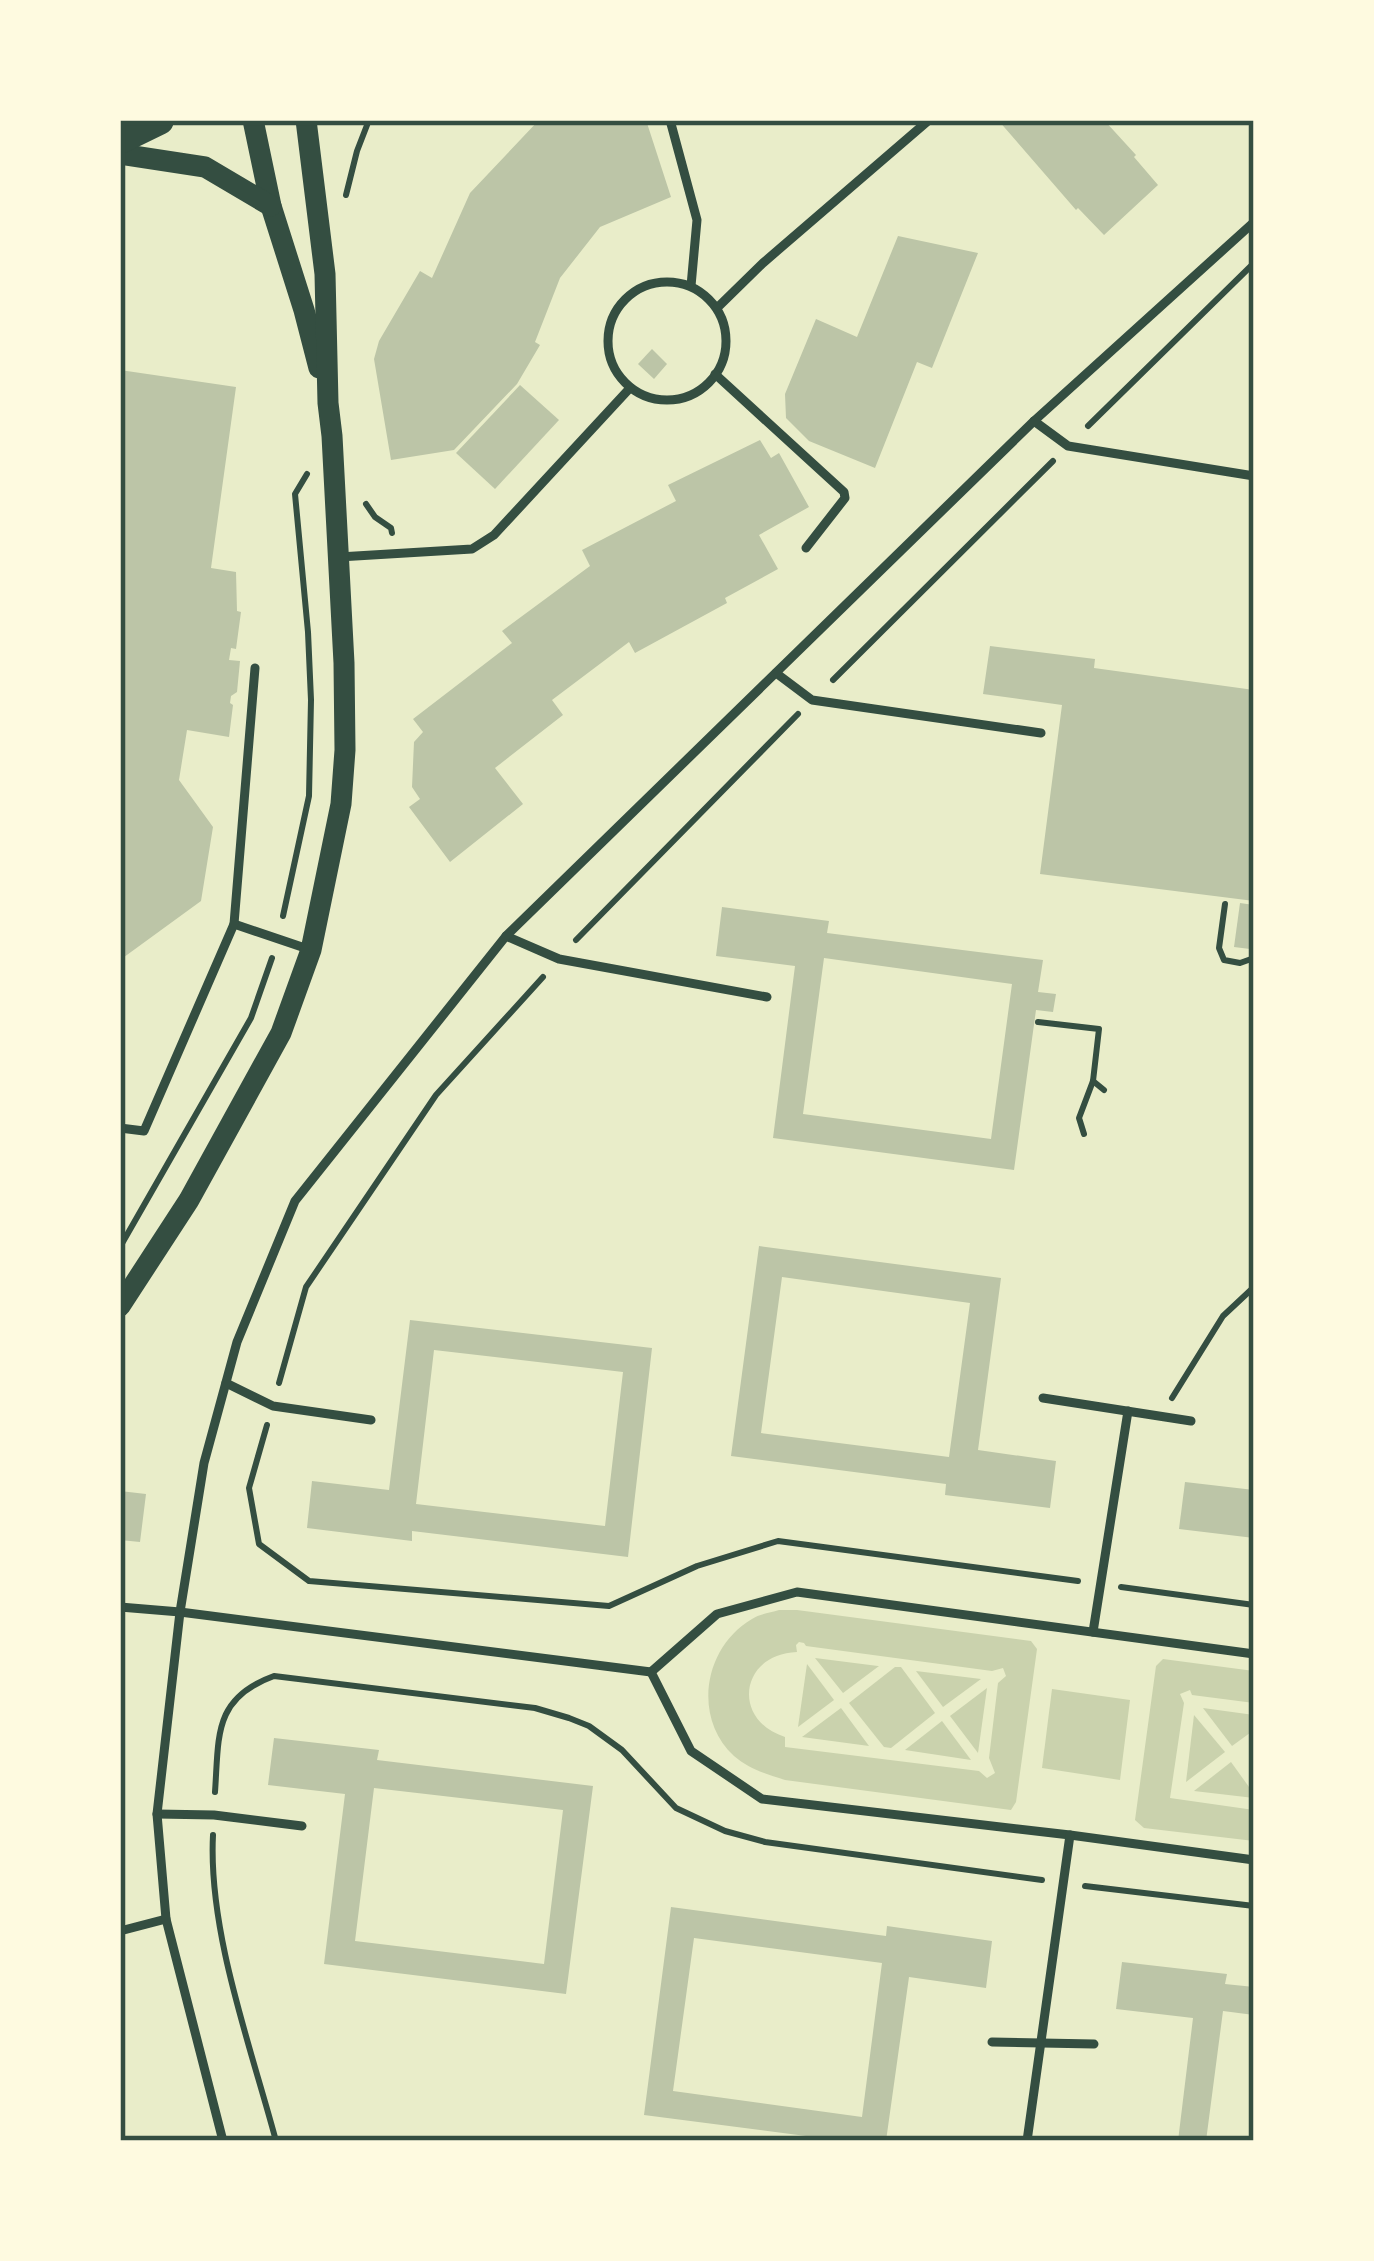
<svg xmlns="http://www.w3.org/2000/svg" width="1374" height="2261" font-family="Figtree,sans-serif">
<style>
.green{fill:#cad2ad;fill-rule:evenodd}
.building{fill:#bcc5a7;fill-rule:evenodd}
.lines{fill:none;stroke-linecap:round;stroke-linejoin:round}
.path{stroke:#344e41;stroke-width:6}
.service{stroke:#344e41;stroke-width:9}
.tertiary{stroke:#344e41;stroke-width:21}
.primary{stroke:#344e41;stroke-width:30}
.neatline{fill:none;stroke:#344e41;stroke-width:4.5}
</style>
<rect width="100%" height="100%" fill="#e9edc9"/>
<g class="green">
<path d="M779,1610H797L1031,1641L1037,1649L1016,1802L1011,1810L785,1780C766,1774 749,1769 734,1756C692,1717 704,1647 752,1619C759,1614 770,1613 779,1610ZM799,1642L804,1643L806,1646L992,1671L1003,1668L1006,1676L998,1683L989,1758L995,1773L987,1778L979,1771L785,1747V1737C731,1720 740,1654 797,1652L796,1645Z"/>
<polygon points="815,1658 878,1666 879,1666 843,1693"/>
<polygon points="1163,1659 1254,1671 1254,1703 1192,1695 1190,1690 1180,1694 1184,1703 1170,1798 1254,1810 1254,1841 1144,1828 1135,1820 1156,1666"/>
<polygon points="807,1664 834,1700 798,1727"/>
<polygon points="895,1667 901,1667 935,1713 891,1748 884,1747 849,1703"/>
<polygon points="916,1671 981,1679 943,1707"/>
<polygon points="987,1688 978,1753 950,1716"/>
<polygon points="1052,1689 1130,1700 1120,1780 1042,1768"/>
<polygon points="841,1708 869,1746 802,1737"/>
<polygon points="1203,1708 1254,1715 1254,1730 1232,1746"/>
<polygon points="1194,1715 1225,1752 1186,1782"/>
<polygon points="942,1721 971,1760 905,1750"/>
<polygon points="1231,1762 1254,1794 1254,1798 1194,1791"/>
</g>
<g class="building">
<polygon points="539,120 646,120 671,197 600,227 560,278 535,342 540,345 517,384 454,450 391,460 374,359 379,341 420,271 432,278 470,193"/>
<polygon points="998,120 1104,120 1136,155 1134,157 1158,185 1104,235 1078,208 1076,210"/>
<polygon points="898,236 978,253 932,368 917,362 875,468 809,441 786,418 785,394 816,319 857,337"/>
<polygon points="652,349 667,364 654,379 638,364"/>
<polygon points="120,370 236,387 211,568 236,572 237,611 241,612 236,649 231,648 229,660 240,661 237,692 231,696 230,703 233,705 229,737 187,730 179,780 213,827 201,901 120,960"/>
<polygon points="520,385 559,420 495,489 456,453"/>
<polygon points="760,440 771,458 779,453 809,507 759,535 778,569 725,598 727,603 635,653 629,642 552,700 563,715 495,768 523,804 450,862 409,807 420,799 412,787 414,742 423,732 413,719 512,643 502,631 590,566 582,550 676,501 668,485"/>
<polygon points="990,646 1095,659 1094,668 1254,690 1254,901 1040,874 1062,705 983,694"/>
<polygon points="1240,903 1254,905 1250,949 1234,947"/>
<path d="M722,907L829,921L827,933L1043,960L1038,992L1056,994L1053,1012L1036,1010L1014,1170L773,1138L795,966L716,956ZM824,958L1012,984L991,1139L803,1114Z"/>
<path d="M759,1246L1001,1278L978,1450L1056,1461L1050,1508L945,1495L946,1484L731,1456ZM782,1277L970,1303L949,1457L761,1433Z"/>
<path d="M410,1320L652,1348L628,1557L412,1531V1541L307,1528L312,1481L389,1490ZM434,1350L623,1372L605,1526L416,1504Z"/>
<polygon points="1185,1482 1254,1490 1254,1538 1179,1529"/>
<polygon points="120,1491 146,1494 140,1542 120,1540"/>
<path d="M274,1738L379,1750L377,1760L593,1786L566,1994L324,1964L345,1794L268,1785ZM374,1788L563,1810L544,1964L355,1941Z"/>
<path d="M671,1907L886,1936L887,1926L992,1941L986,1988L909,1977L886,2141H844L644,2115ZM694,1938L882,1963L862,2117L673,2091Z"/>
<polygon points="1122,1962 1227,1974 1225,1984 1254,1987 1254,2015 1223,2011 1206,2141 1178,2141 1193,2018 1116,2009"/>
</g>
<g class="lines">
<g class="path">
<polyline points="346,195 357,151 369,120"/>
<polyline points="1088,426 1254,263"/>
<polyline points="366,504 375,517 391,528 392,533"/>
<polyline points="833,680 1053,461"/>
<polyline points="1225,904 1219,948 1224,960 1240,963 1254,958"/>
<polyline points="283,916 309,796 311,700 308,632 295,494 307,474"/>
<polyline points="576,940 798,714"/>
<polyline points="1038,1022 1099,1029 1093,1081 1079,1118 1084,1134"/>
<polyline points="1093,1081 1104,1090"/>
<polyline points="120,1247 251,1018 272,958"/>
<polyline points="279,1383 306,1287 436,1095 543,977"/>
<polyline points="1172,1398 1223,1316 1254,1287"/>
<polyline points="267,1425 249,1488 259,1544 309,1581 609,1606 697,1566 778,1541 1078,1581"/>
<polyline points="1121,1587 1254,1605"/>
<path d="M215,1792C219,1736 213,1698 274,1676L535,1708L569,1718L589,1726L622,1750L676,1808L725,1831L765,1842L1042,1880"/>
<path d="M213,1835C208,1932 251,2047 276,2141"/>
<polyline points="1085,1886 1254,1906"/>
</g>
<g class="service">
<polyline points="670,120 697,220 691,286"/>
<circle cx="667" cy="341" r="59"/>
<polyline points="717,308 763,263 929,120"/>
<polyline points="715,374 844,492 845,498 806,548"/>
<polyline points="1034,421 1068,446 1254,476"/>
<polyline points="339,557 472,549 494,535 630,388"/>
<polyline points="776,673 812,700 1041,733"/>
<polyline points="234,924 308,949"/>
<polyline points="506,936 559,959 767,997"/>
<polyline points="120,1128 144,1131 234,924 255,668"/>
<polyline points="226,1383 273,1406 371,1420"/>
<polyline points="1043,1398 1191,1421"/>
<polyline points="120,1607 180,1612 651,1672"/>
<polyline points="1093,1632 1128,1411"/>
<polyline points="1254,1654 797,1592 717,1614 651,1672 691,1751 762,1799 1070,1835 1254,1860"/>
<polyline points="157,1814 214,1815 302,1826"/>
<polyline points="120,1931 166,1919"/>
<polyline points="992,2042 1094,2044"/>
<polyline points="223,2141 166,1919 157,1814 180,1612 204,1463 237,1342 295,1201 506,936 1034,421 1254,222"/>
<polyline points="1027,2141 1070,1835"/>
</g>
<g class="tertiary">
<polyline points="253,120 271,206 304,310 319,368"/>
<polyline points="120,154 205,167 271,206"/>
<polyline points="120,1306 189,1200 281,1033 311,950 341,804 345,750 344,663 332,436 328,403 325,274 306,120"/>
</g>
<polyline class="primary" points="120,139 159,120"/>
</g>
<rect width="1374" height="2261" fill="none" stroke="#fefae0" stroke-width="246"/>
<rect x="123" y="123" width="1128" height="2015" class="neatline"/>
</svg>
